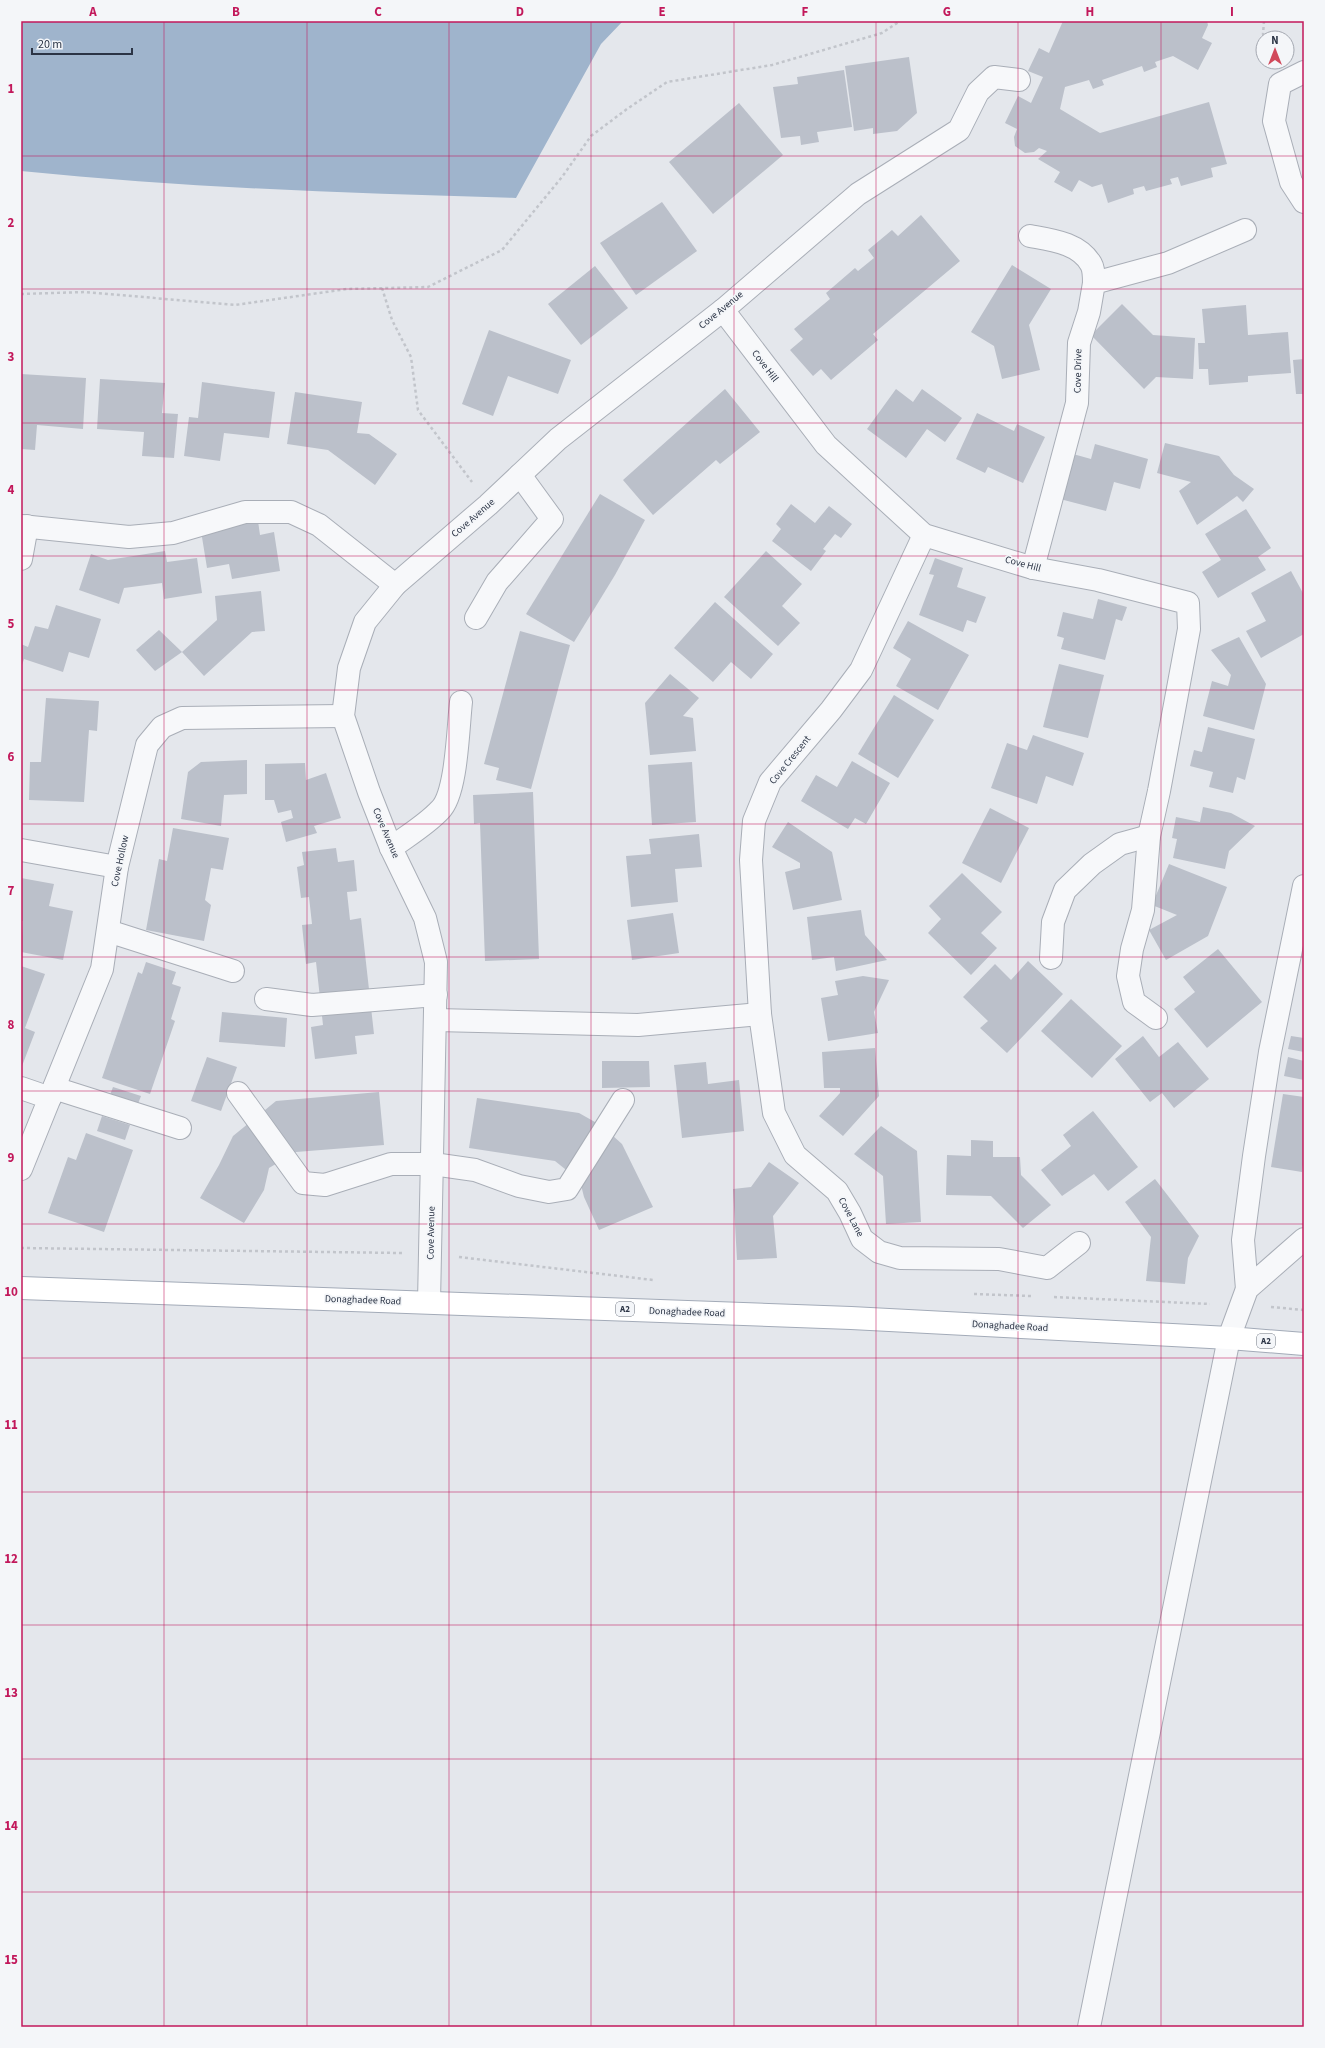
<svg xmlns="http://www.w3.org/2000/svg" width="1325" height="2048" font-family="'Source Sans 3',sans-serif">
<style>
.water{fill:#9fb4cc}
.building{fill:#bbc0ca}
.lines{fill:none;stroke-linecap:round;stroke-linejoin:round}
.minor-casing{stroke:#a9aeb7;stroke-width:24}
.major-casing{stroke:#a3abb8;stroke-width:24}
.path{stroke:#c2c5cb;stroke-width:2.5;stroke-dasharray:3 3;stroke-linecap:butt}
.minor{stroke:#f7f8fa;stroke-width:22}
.major{stroke:#fff;stroke-width:22}
.grid{fill:none;stroke:#c2185b;stroke-width:1;stroke-opacity:0.55}
.labels{text-anchor:middle;dominant-baseline:central;stroke-width:3.5;stroke-linejoin:round;paint-order:stroke}
.shield{fill:#f4f6f9;stroke:#676e7b;stroke-width:1}
.shield-label{font-size:9px;font-weight:bold;fill:#2b3445}
.street-label{font-size:10px;fill:#2b3445;stroke:#f4f6f9}
.neatline{fill:none;stroke:#c2185b;stroke-width:1.5}
.grid-label{font-size:13px;text-anchor:middle;font-weight:bold;fill:#c2185b}
</style>
<rect width="100%" height="100%" fill="#e4e7ec"/>
<path class="water" d="M21,21H623L601,44L516,198C351,193 185,188 21,171Z"/>
<g class="building">
<polygon points="1063,21 1207,21 1208,25 1202,38 1212,43 1198,70 1173,56 1155,62 1157,67 1144,72 1142,66 1102,80 1104,85 1093,89 1089,80 1065,87 1060,109 1100,133 1209,102 1227,164 1211,168 1213,177 1181,186 1178,177 1170,179 1172,184 1146,191 1144,186 1133,189 1134,194 1108,203 1102,184 1092,187 1079,180 1072,192 1054,182 1060,172 1038,159 1047,151 1039,148 1034,152 1025,153 1015,146 1014,137 1017,129 1005,123 1018,96 1031,103 1043,77 1028,71 1039,48 1049,53"/>
<polygon points="909,57 917,113 897,131 873,134 873,128 854,131 845,66"/>
<polygon points="844,70 852,127 817,132 819,142 801,145 800,136 781,138 773,87 798,84 797,77"/>
<polygon points="739,103 783,155 713,214 669,162"/>
<polygon points="662,202 697,251 636,295 600,243"/>
<polygon points="921,215 960,261 873,334 878,340 831,380 821,369 813,376 790,350 803,339 794,329 830,299 826,293 855,268 858,271 874,258 868,250 892,230 898,236"/>
<polygon points="1012,265 1051,289 1029,325 1040,370 1002,379 994,346 971,332"/>
<polygon points="595,266 628,308 581,345 548,304"/>
<polygon points="1122,304 1153,335 1195,338 1193,379 1156,377 1144,389 1091,335"/>
<polygon points="1246,305 1248,335 1288,332 1291,373 1248,376 1248,382 1209,385 1208,369 1199,369 1198,343 1205,343 1202,309"/>
<polygon points="489,330 571,360 558,394 508,376 493,416 462,404"/>
<polygon points="1304,359 1304,394 1296,394 1293,360"/>
<polygon points="21,374 86,378 83,429 37,425 35,450 21,449"/>
<polygon points="100,379 165,383 162,413 178,414 174,458 142,456 144,432 97,429"/>
<polygon points="202,382 275,392 269,438 224,433 220,461 184,456 189,417 198,418"/>
<polygon points="725,389 760,432 720,464 716,460 653,515 623,480"/>
<polygon points="896,389 913,402 922,389 962,418 945,442 927,429 906,458 867,429"/>
<polygon points="295,392 362,402 357,433 369,434 397,454 375,485 328,450 287,444"/>
<polygon points="977,413 1014,431 1017,424 1045,437 1023,483 988,467 985,473 956,459"/>
<polygon points="1165,443 1219,456 1234,475 1254,489 1243,502 1237,496 1197,525 1179,491 1191,482 1157,473"/>
<polygon points="1095,444 1148,459 1140,489 1114,482 1106,511 1060,499 1073,454 1091,459"/>
<polygon points="600,494 645,520 615,575 574,642 526,614"/>
<polygon points="791,504 815,523 829,506 852,524 841,538 835,534 823,549 826,551 811,571 772,541 781,529 776,524"/>
<polygon points="1246,509 1271,548 1258,557 1266,570 1218,598 1202,572 1221,560 1205,534"/>
<polygon points="258,521 260,535 274,532 280,571 232,579 229,564 207,568 201,531"/>
<polygon points="165,551 167,562 197,558 202,593 164,599 162,583 124,588 119,604 79,590 91,554 108,560"/>
<polygon points="766,551 802,584 782,606 800,623 778,646 724,597"/>
<polygon points="935,558 963,568 957,587 986,597 976,623 967,620 963,632 919,615 934,575 929,574"/>
<polygon points="1291,571 1304,595 1304,634 1261,658 1246,631 1266,621 1251,593"/>
<polygon points="261,591 265,631 252,632 204,676 182,652 217,620 215,596"/>
<polygon points="1098,599 1127,607 1122,621 1116,619 1105,660 1061,649 1064,638 1057,636 1063,612 1093,619"/>
<polygon points="715,602 773,654 751,679 731,662 713,682 674,648"/>
<polygon points="56,605 101,619 89,658 69,652 63,672 24,659 21,668 21,644 28,647 35,626 48,629"/>
<polygon points="908,621 969,655 938,710 896,686 911,659 893,648"/>
<polygon points="159,630 182,652 155,671 136,650"/>
<polygon points="520,631 570,645 531,789 496,780 499,768 484,764"/>
<polygon points="1239,637 1266,684 1254,730 1203,716 1212,681 1228,686 1231,675 1211,650"/>
<polygon points="1059,664 1104,675 1088,738 1043,727"/>
<polygon points="670,674 699,698 683,716 693,718 696,751 650,755 645,703"/>
<polygon points="894,695 934,720 898,778 858,754"/>
<polygon points="46,698 99,701 97,731 89,730 84,802 29,800 30,762 41,762"/>
<polygon points="1208,727 1255,739 1245,780 1237,777 1233,793 1209,787 1213,772 1190,766 1194,750 1202,752"/>
<polygon points="1033,735 1084,753 1073,786 1046,776 1037,804 991,788 1007,743 1027,750"/>
<polygon points="247,760 247,794 224,795 221,826 181,819 188,772 201,762"/>
<polygon points="852,761 890,783 866,824 855,818 848,829 801,801 816,775 837,787"/>
<polygon points="692,762 696,822 652,825 648,765"/>
<polygon points="305,763 306,780 326,773 341,818 314,826 317,833 286,842 281,822 293,818 291,810 278,813 274,800 265,800 265,764"/>
<polygon points="533,792 539,959 485,961 480,823 474,824 473,795"/>
<polygon points="1203,807 1231,813 1255,826 1229,851 1225,869 1173,858 1177,839 1172,838 1176,817 1200,822"/>
<polygon points="990,808 1029,828 1001,883 962,863"/>
<polygon points="788,822 832,852 842,900 793,910 785,872 800,868 800,863 772,847"/>
<polygon points="173,828 229,838 223,870 211,868 205,900 211,905 204,941 146,930 159,859 167,861"/>
<polygon points="699,834 702,867 675,869 678,902 631,907 626,856 651,854 649,839"/>
<polygon points="336,848 338,862 354,860 357,891 347,892 350,920 361,918 374,1034 355,1036 357,1054 315,1059 311,1027 323,1025 316,962 306,964 302,925 312,924 309,897 301,898 297,867 304,865 302,852"/>
<polygon points="1169,864 1227,887 1208,936 1166,960 1149,930 1177,915 1152,905"/>
<polygon points="962,873 1002,912 981,933 997,948 971,975 928,933 941,919 929,906"/>
<polygon points="21,878 54,884 49,906 73,911 63,960 21,952 23,921 21,921"/>
<polygon points="861,910 865,935 887,960 836,971 834,957 812,960 807,917"/>
<polygon points="673,913 679,953 632,960 627,920"/>
<polygon points="1218,949 1262,1002 1207,1048 1174,1009 1195,992 1183,977"/>
<polygon points="1028,961 1063,994 1007,1053 980,1028 988,1021 963,997 995,964 1011,980"/>
<polygon points="146,962 176,972 172,984 181,987 171,1019 175,1021 150,1094 102,1078 138,972 142,974"/>
<polygon points="21,966 45,974 25,1028 35,1032 22,1066 21,1066"/>
<polygon points="863,976 889,980 874,1012 878,1033 828,1041 821,998 838,995 835,981"/>
<polygon points="1071,999 1122,1046 1092,1078 1041,1031"/>
<polygon points="222,1012 287,1018 285,1047 219,1042"/>
<polygon points="1143,1036 1159,1057 1178,1042 1209,1079 1174,1108 1162,1093 1150,1102 1115,1059"/>
<polygon points="1291,1036 1304,1038 1304,1052 1288,1049"/>
<polygon points="875,1048 879,1096 843,1136 819,1116 840,1093 840,1088 824,1088 822,1052"/>
<polygon points="207,1057 237,1067 221,1111 191,1101"/>
<polygon points="1288,1057 1304,1061 1304,1080 1284,1076"/>
<polygon points="602,1061 649,1061 650,1087 602,1088"/>
<polygon points="706,1062 708,1084 739,1080 744,1131 682,1138 674,1065"/>
<polygon points="113,1087 141,1096 136,1109 108,1100"/>
<polygon points="379,1092 384,1145 296,1152 269,1168 264,1190 244,1223 200,1198 219,1165 233,1136 276,1101"/>
<polygon points="1283,1094 1304,1097 1304,1157 1302,1172 1271,1167"/>
<polygon points="477,1098 579,1113 602,1126 622,1144 653,1207 599,1230 584,1197 580,1181 555,1161 469,1148"/>
<polygon points="1093,1111 1138,1167 1108,1191 1094,1174 1062,1196 1041,1170 1071,1146 1063,1135"/>
<polygon points="102,1116 130,1125 125,1140 97,1131"/>
<polygon points="881,1126 917,1151 921,1222 886,1224 883,1176 854,1154"/>
<polygon points="86,1133 133,1150 104,1232 48,1213 68,1157 76,1160"/>
<polygon points="971,1140 993,1141 993,1157 1020,1157 1021,1175 1051,1205 1023,1228 991,1196 946,1195 947,1155 971,1156"/>
<polygon points="769,1162 799,1183 773,1216 777,1258 737,1260 733,1189 751,1187"/>
<polygon points="1155,1179 1199,1236 1188,1258 1185,1284 1146,1281 1151,1237 1125,1202"/>
</g>
<g class="lines">
<defs>
<g id="minor">
<polyline points="1304,72 1280,84 1274,121 1291,182 1304,202"/>
<path d="M1030,236C1052,240 1079,243 1091,264C1094,269 1094,278 1094,283"/>
<polyline points="723,310 826,445 924,535 1033,568 1098,580 1188,603 1189,629 1159,791 1149,836 1143,910 1132,949 1128,976 1134,1002 1156,1018"/>
<polyline points="21,526 129,537 173,533 245,512 291,512 319,525 395,585"/>
<polyline points="924,535 861,670 831,710 770,782 754,821 751,860 760,1014 774,1113 795,1155 837,1191 850,1213 862,1239 879,1252 900,1258 999,1259 1047,1268 1079,1243"/>
<polyline points="21,559 27,526"/>
<polyline points="1033,568 1077,403 1079,343 1089,312 1094,283 1168,263 1245,230"/>
<polyline points="476,618 497,582 552,519 520,475"/>
<path d="M391,848C407,836 426,825 440,810C457,794 458,727 461,702"/>
<polyline points="21,850 117,867"/>
<polyline points="108,931 233,971"/>
<polyline points="1051,958 1053,922 1065,890 1092,864 1120,844 1149,836"/>
<polyline points="266,999 312,1005 436,995"/>
<polyline points="436,1020 638,1025 760,1014"/>
<polyline points="21,1088 50,1098"/>
<polyline points="54,1088 180,1128"/>
<polyline points="238,1093 303,1183 325,1185 391,1164 433,1164 475,1170 519,1186 549,1192 567,1189 623,1100"/>
<polyline points="21,1169 102,969 117,867 147,745 162,727 182,718 343,716"/>
<polyline points="1247,1289 1243,1240 1254,1156 1270,1052 1304,886"/>
<polyline points="429,1302 436,962 425,918 391,848 369,792 343,716 349,668 365,622 395,585 488,505 558,439 723,310 858,194 959,130 978,92 994,77 1019,80"/>
<polyline points="1089,2027 1229,1338 1247,1289 1304,1239"/>
</g>
<polyline id="major" points="21,1288 851,1318 1229,1338 1304,1344"/>
</defs>
<use href="#minor" class="minor-casing"/>
<use href="#major" class="major-casing"/>
<g class="path">
<polyline points="1264,21 1263,34 1265,38"/>
<polyline points="382,288 392,320 411,357 418,410 472,482"/>
<polyline points="21,294 85,292 235,305 347,289 428,287 502,250 562,177 591,136 627,109 667,82 772,65 882,33 900,21"/>
<polyline points="21,1248 402,1253"/>
<polyline points="459,1257 653,1280"/>
<polyline points="974,1294 1031,1296"/>
<polyline points="1054,1297 1210,1304"/>
<polyline points="1271,1307 1304,1310"/>
</g>
<use href="#minor" class="minor"/>
<use href="#major" class="major"/>
</g>
<path class="grid" d="M164,21V2027M307,21V2027M449,21V2027M591,21V2027M734,21V2027M876,21V2027M1018,21V2027M1161,21V2027M21,156H1304M21,289H1304M21,423H1304M21,556H1304M21,690H1304M21,824H1304M21,957H1304M21,1091H1304M21,1224H1304M21,1358H1304M21,1492H1304M21,1625H1304M21,1759H1304M21,1892H1304"/>
<g class="labels">
<g class="shield">
<rect x="616" y="1302" width="18" height="14" rx="3"/>
<rect x="1257" y="1334" width="18" height="14" rx="3"/>
</g>
<g class="shield-label">
<text x="625" y="1309">A2</text>
<text x="1266" y="1341">A2</text>
</g>
<g class="street-label">
<text transform="translate(721 310) rotate(-39)">Cove Avenue</text>
<text transform="translate(765 366) rotate(53)">Cove Hill</text>
<text transform="translate(1078 371) rotate(-89)">Cove Drive</text>
<text transform="translate(473 518) rotate(-41)">Cove Avenue</text>
<text transform="translate(1023 564) rotate(15)">Cove Hill</text>
<text transform="translate(790 760) rotate(-51)">Cove Crescent</text>
<text transform="translate(386 833) rotate(67)">Cove Avenue</text>
<text transform="translate(120 861) rotate(-78)">Cove Hollow</text>
<text transform="translate(851 1217) rotate(62)">Cove Lane</text>
<text transform="translate(431 1233) rotate(-89)">Cove Avenue</text>
<text transform="translate(363 1300) rotate(2)">Donaghadee Road</text>
<text transform="translate(687 1312) rotate(2)">Donaghadee Road</text>
<text transform="translate(1010 1326) rotate(3)">Donaghadee Road</text>
</g>
</g>
<rect width="1325" height="2048" fill="none" stroke="#f4f6f9" stroke-width="44"/>
<g transform="translate(1275 50)"><circle r="19" fill="#f4f6f9" stroke="#a4a8b1"/>
<path d="M0-3L7 15L0 10L-7 15Z" fill="#d1495b"/>
<text y="-6" font-size="11" font-weight="bold" text-anchor="middle" fill="#2b3445">N</text>
</g>
<path d="M32 48v6h100v-6" fill="none" stroke="#2b3445" stroke-width="2"/>
<text x="38" y="48" font-size="12" fill="#2b3445" stroke="#f4f6f9" stroke-width="3" paint-order="stroke">20 m</text>
<rect x="22" y="22" width="1281" height="2004" class="neatline"/>
<g class="grid-label">
<text x="93" y="16">A</text>
<text x="236" y="16">B</text>
<text x="378" y="16">C</text>
<text x="520" y="16">D</text>
<text x="662" y="16">E</text>
<text x="805" y="16">F</text>
<text x="947" y="16">G</text>
<text x="1090" y="16">H</text>
<text x="1232" y="16">I</text>
<text x="11" y="93">1</text>
<text x="11" y="227">2</text>
<text x="11" y="361">3</text>
<text x="11" y="494">4</text>
<text x="11" y="628">5</text>
<text x="11" y="761">6</text>
<text x="11" y="895">7</text>
<text x="11" y="1029">8</text>
<text x="11" y="1162">9</text>
<text x="11" y="1296">10</text>
<text x="11" y="1429">11</text>
<text x="11" y="1563">12</text>
<text x="11" y="1697">13</text>
<text x="11" y="1830">14</text>
<text x="11" y="1964">15</text>
</g>
</svg>
